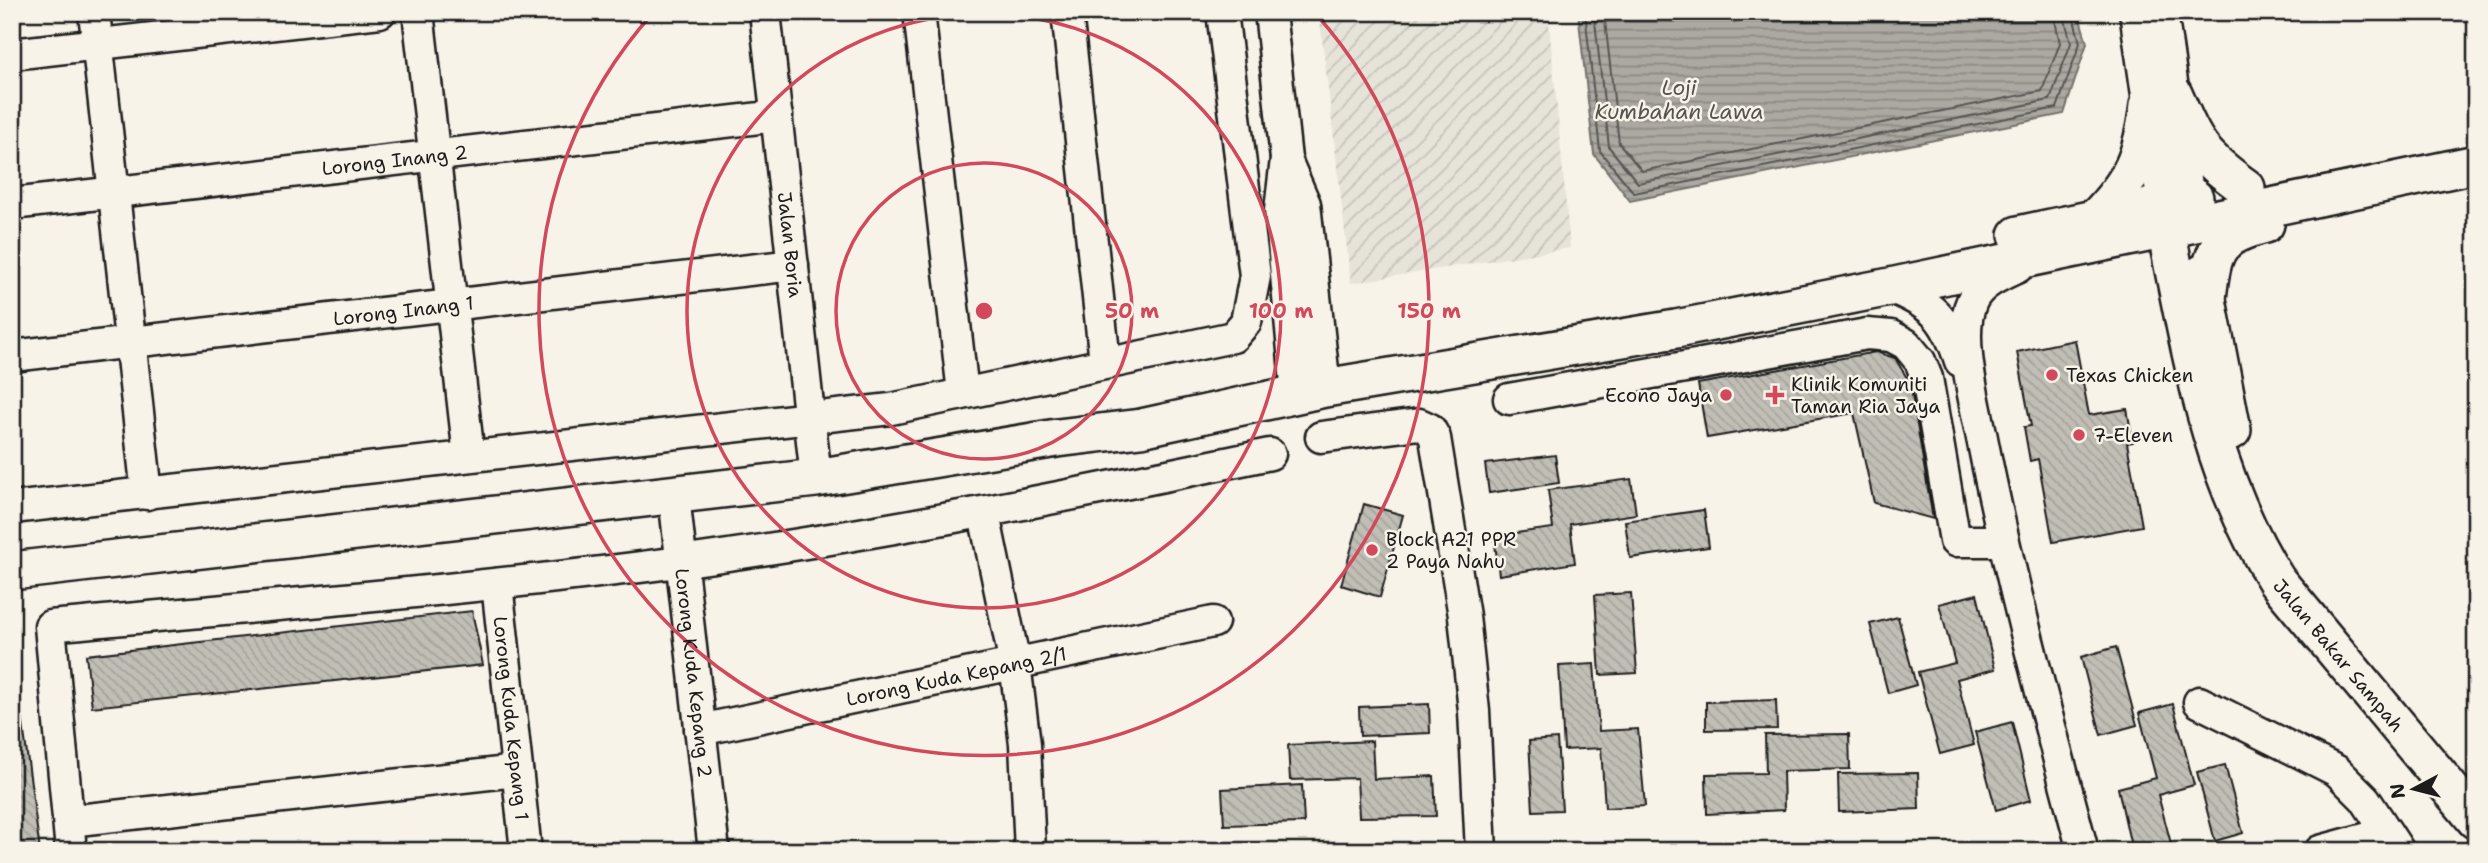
<svg xmlns="http://www.w3.org/2000/svg" width="2488" height="863" font-family="'Shantell Sans',sans-serif">
<style>
.industrial{fill:url(#industrial-furrows)}
.water{fill:url(#water-rules);stroke:#72716c;stroke-width:2}
.lines{fill:none;stroke-linecap:round;stroke-linejoin:round}
.shore{stroke:#565452;stroke-width:2}
.building{fill:url(#building-back-hatch);stroke:#1c1c1c;stroke-width:2}
.minor-casing{stroke:#1c1c1c;stroke-width:35}
.major-casing{stroke:#1c1c1c;stroke-width:42}
.minor{stroke:#f7f3e8;stroke-width:30}
.major{stroke:#f7f3e8;stroke-width:37}
.ring{fill:none;stroke:#d1495b;stroke-width:3.5}
.poi-dot{fill:#d1495b;stroke:#f7f3e8;stroke-width:2.5}
.labels{text-anchor:middle;dominant-baseline:central;stroke-width:5;stroke-linejoin:round;paint-order:stroke}
.street-label{font-size:19px;fill:#1c1c1c;stroke:#f7f3e8}
.poi-label{font-size:19px;fill:#1c1c1c;stroke:#f7f3e8;text-anchor:start}
.water-label{font-size:21px;font-style:italic;fill:#565452;stroke:#f7f3e8}
.centre{fill:#d1495b;stroke:#f7f3e8;stroke-width:3.5}
.ring-label{font-size:21px;text-anchor:middle;font-weight:bold;fill:#d1495b;stroke:#f7f3e8;stroke-width:5;stroke-linejoin:round;paint-order:stroke}
</style>
<defs>
<pattern id="industrial-furrows" width="10" height="10" patternUnits="userSpaceOnUse" patternTransform="scale(1.75)"><rect width="10" height="10" fill="#e6e3d9"/><path d="M-1 1l2-2M0 10L10 0M9 11l2-2" fill="none" stroke="#c5c2ba"/></pattern>
<pattern id="water-rules" width="6" height="5" patternUnits="userSpaceOnUse" patternTransform="scale(1.75)"><rect width="6" height="5" fill="#aca9a2"/><path d="M0 2.5h6" fill="none" stroke="#8b8983"/></pattern>
<pattern id="building-back-hatch" width="6" height="6" patternUnits="userSpaceOnUse" patternTransform="scale(1.75)"><rect width="6" height="6" fill="#c0beb5"/><path d="M-1 5l2 2M0 0l6 6M5-1l2 2" fill="none" stroke="#a4a39b"/></pattern>
</defs>
<rect width="100%" height="100%" fill="#f7f3e8"/>
<filter id="ink" filterUnits="userSpaceOnUse"><feTurbulence type="fractalNoise" baseFrequency=".0143" numOctaves="2"/><feDisplacementMap in="SourceGraphic" scale="14" xChannelSelector="R" yChannelSelector="G"/><feConvolveMatrix kernelMatrix="1 2 1 2 8 2 1 2 1" color-interpolation-filters="sRGB"/></filter>
<g filter="url(#ink)">
<polygon class="industrial" points="1319,12 1548,12 1570,248 1351,283"/>
<polygon class="water" points="1578,12 2078,12 2087,43 2064,114 1630,201 1594,154"/>
<g class="lines">
<g class="shore">
<polyline points="1585,12 1600,151 1634,193 2057,108 2080,43 2072,12"/>
<polyline points="1594,12 1609,147 1638,183 2050,100 2071,43 2063,12"/>
<polyline points="1604,12 1619,143 1642,171 2042,91 2060,43 2053,12"/>
</g>
</g>
<g class="building">
<polygon points="2075,340 2089,415 2127,409 2133,442 2127,443 2142,526 2053,542 2038,459 2030,461 2024,427 2031,426 2017,352"/>
<polygon points="1876,352 1895,358 1910,383 1933,519 1874,503 1854,413 1707,438 1698,384"/>
<polygon points="1555,455 1559,483 1489,493 1485,464"/>
<polygon points="1631,479 1636,514 1570,524 1575,563 1499,575 1494,536 1553,528 1548,490"/>
<polygon points="1364,504 1403,515 1380,597 1341,585"/>
<polygon points="1704,510 1709,547 1630,558 1625,521"/>
<polygon points="1631,593 1637,673 1600,675 1595,595"/>
<polygon points="1977,594 1995,669 1957,679 1974,745 1940,754 1918,672 1955,663 1939,604"/>
<polygon points="472,611 483,665 92,707 86,655"/>
<polygon points="1898,617 1916,685 1888,693 1870,624"/>
<polygon points="2116,647 2137,725 2101,735 2081,657"/>
<polygon points="1594,664 1599,731 1638,729 1645,806 1605,808 1601,748 1564,750 1559,666"/>
<polygon points="1776,700 1777,729 1706,730 1706,702"/>
<polygon points="1429,704 1430,733 1360,736 1359,707"/>
<polygon points="2173,704 2194,785 2158,795 2173,851 2132,851 2118,788 2156,778 2139,713"/>
<polygon points="22,717 40,851 12,851 12,718"/>
<polygon points="2012,722 2031,800 1996,810 1975,732"/>
<polygon points="1849,734 1850,769 1783,771 1784,810 1707,814 1706,774 1766,773 1765,735"/>
<polygon points="1557,739 1562,810 1533,811 1529,741"/>
<polygon points="1372,741 1374,779 1434,776 1436,816 1359,817 1357,778 1290,780 1288,745"/>
<polygon points="2225,765 2243,833 2215,841 2197,772"/>
<polygon points="1918,773 1919,809 1839,812 1838,774"/>
<polygon points="1302,785 1304,823 1224,825 1222,789"/>
</g>
<g class="lines">
<defs>
<g id="minor">
<polyline points="94,12 147,494"/>
<polyline points="418,12 469,456"/>
<path id="s1" d="M765,12L816,478"/>
<polyline points="919,12 963,393"/>
<polyline points="1067,12 1105,362"/>
<polyline points="1270,12 1286,159 1280,210 1297,394"/>
<polyline points="2135,12 2166,226"/>
<polyline points="2162,12 2192,221"/>
<polyline points="12,54 380,12"/>
<polyline points="1286,160 1305,204 1325,388"/>
<path id="s2" d="M12,204L777,116"/>
<path d="M2018,267C2002,275 1980,283 1972,301C1956,335 1976,406 1983,443C2010,580 2047,715 2083,851"/>
<path d="M1890,287C1933,305 1946,317 1960,361"/>
<path id="s3" d="M12,356L793,265"/>
<polyline points="1509,399 1867,334 1891,336 1906,344 1920,361 1927,378 1955,541 2003,541"/>
<polyline points="1321,437 1419,424 1430,429 1435,438 1464,616 1474,711 1481,851"/>
<path id="s4" d="M674,496L714,851"/>
<polyline points="12,508 891,409 1233,337 1246,322 1255,276 1222,12"/>
<polyline points="984,514 1015,664 1025,744 1030,851"/>
<path id="s5" d="M497,584L526,851"/>
<polyline points="2199,702 2337,771 2365,799 2399,851"/>
<path id="s6" d="M700,730L1213,622"/>
<polyline points="69,821 517,771"/>
<path d="M71,851L50,626C260,606 470,590 679,562C877,535 1073,495 1270,454"/>
<polyline points="2320,851 2387,833"/>
</g>
<g id="major">
<path d="M2173,94C2196,146 2199,154 2246,188"/>
<path d="M2096,218C2133,180 2142,157 2149,105"/>
<path id="s7" d="M2166,230C2191,352 2209,475 2277,581L2476,820"/>
<polyline points="2018,235 2194,198"/>
<polyline points="2202,274 2232,430"/>
<path d="M2207,298C2213,249 2215,237 2265,224"/>
<polyline points="12,571 816,478 1057,438 1141,428 1325,388 1676,329 1890,287 2476,164"/>
</g>
</defs>
<use href="#minor" class="minor-casing"/>
<use href="#major" class="major-casing"/>
<use href="#minor" class="minor"/>
<use href="#major" class="major"/>
</g>
</g>
<g class="ring">
<circle cx="984" cy="311" r="148"/>
<circle cx="984" cy="311" r="297"/>
<path d="M1315 13A445 445 0 1 1 653 13"/>
</g>
<g class="poi-dot">
<circle cx="2052" cy="375" r="7"/>
<circle cx="1726" cy="395" r="7"/>
<path d="M1771.5 384.5h7v7h7v7h-7v7h-7v-7h-7v-7h7z"/>
<circle cx="2079" cy="435" r="7"/>
<circle cx="1372" cy="550" r="7"/>
</g>
<g class="labels">
<g class="street-label">
<text stroke="none"><textPath href="#s2" startOffset="385">Lorong Inang 2</textPath></text>
<text stroke="none"><textPath href="#s1" startOffset="234">Jalan Boria</textPath></text>
<text stroke="none"><textPath href="#s3" startOffset="394">Lorong Inang 1</textPath></text>
<text stroke="none"><textPath href="#s7" startOffset="467">Jalan Bakar Sampah</textPath></text>
<text stroke="none"><textPath href="#s4" startOffset="178">Lorong Kuda Kepang 2</textPath></text>
<text stroke="none"><textPath href="#s6" startOffset="262">Lorong Kuda Kepang 2/1</textPath></text>
<text stroke="none"><textPath href="#s5" startOffset="135">Lorong Kuda Kepang 1</textPath></text>
</g>
<g class="poi-label">
<text x="2066" y="375">Texas Chicken</text>
<text x="1791" y="384">Klinik Komuniti<tspan x="1791" dy="22">Taman Ria Jaya</tspan></text>
<text x="1712" y="395" text-anchor="end">Econo Jaya</text>
<text x="2093" y="435">7-Eleven</text>
<text x="1386" y="539">Block A21 PPR<tspan x="1386" dy="22">2 Paya Nahu</tspan></text>
</g>
<g class="water-label">
<text x="1679" y="88">Loji<tspan x="1679" dy="24">Kumbahan Lawa</tspan></text>
</g>
</g>
<circle cx="984" cy="311" r="10" class="centre"/>
<g class="ring-label">
<text x="1132" y="318">50 m</text>
<text x="1281" y="318">100 m</text>
<text x="1429" y="318">150 m</text>
</g>
<rect width="2488" height="863" fill="none" stroke="#f7f3e8" stroke-width="42"/>
<rect x="21" y="21" width="2446" height="821" fill="none" stroke="#1c1c1c" stroke-width="2.5" filter="url(#ink)"/>
<g transform="translate(2414 789) rotate(263)" stroke="#f7f3e8" stroke-width="5" paint-order="stroke">
<path d="M0-5L12 26L0 18L-12 26Z" fill="#1c1c1c"/>
<text y="-10" font-size="19" font-weight="bold" text-anchor="middle" fill="#1c1c1c">N</text>
</g>
</svg>
